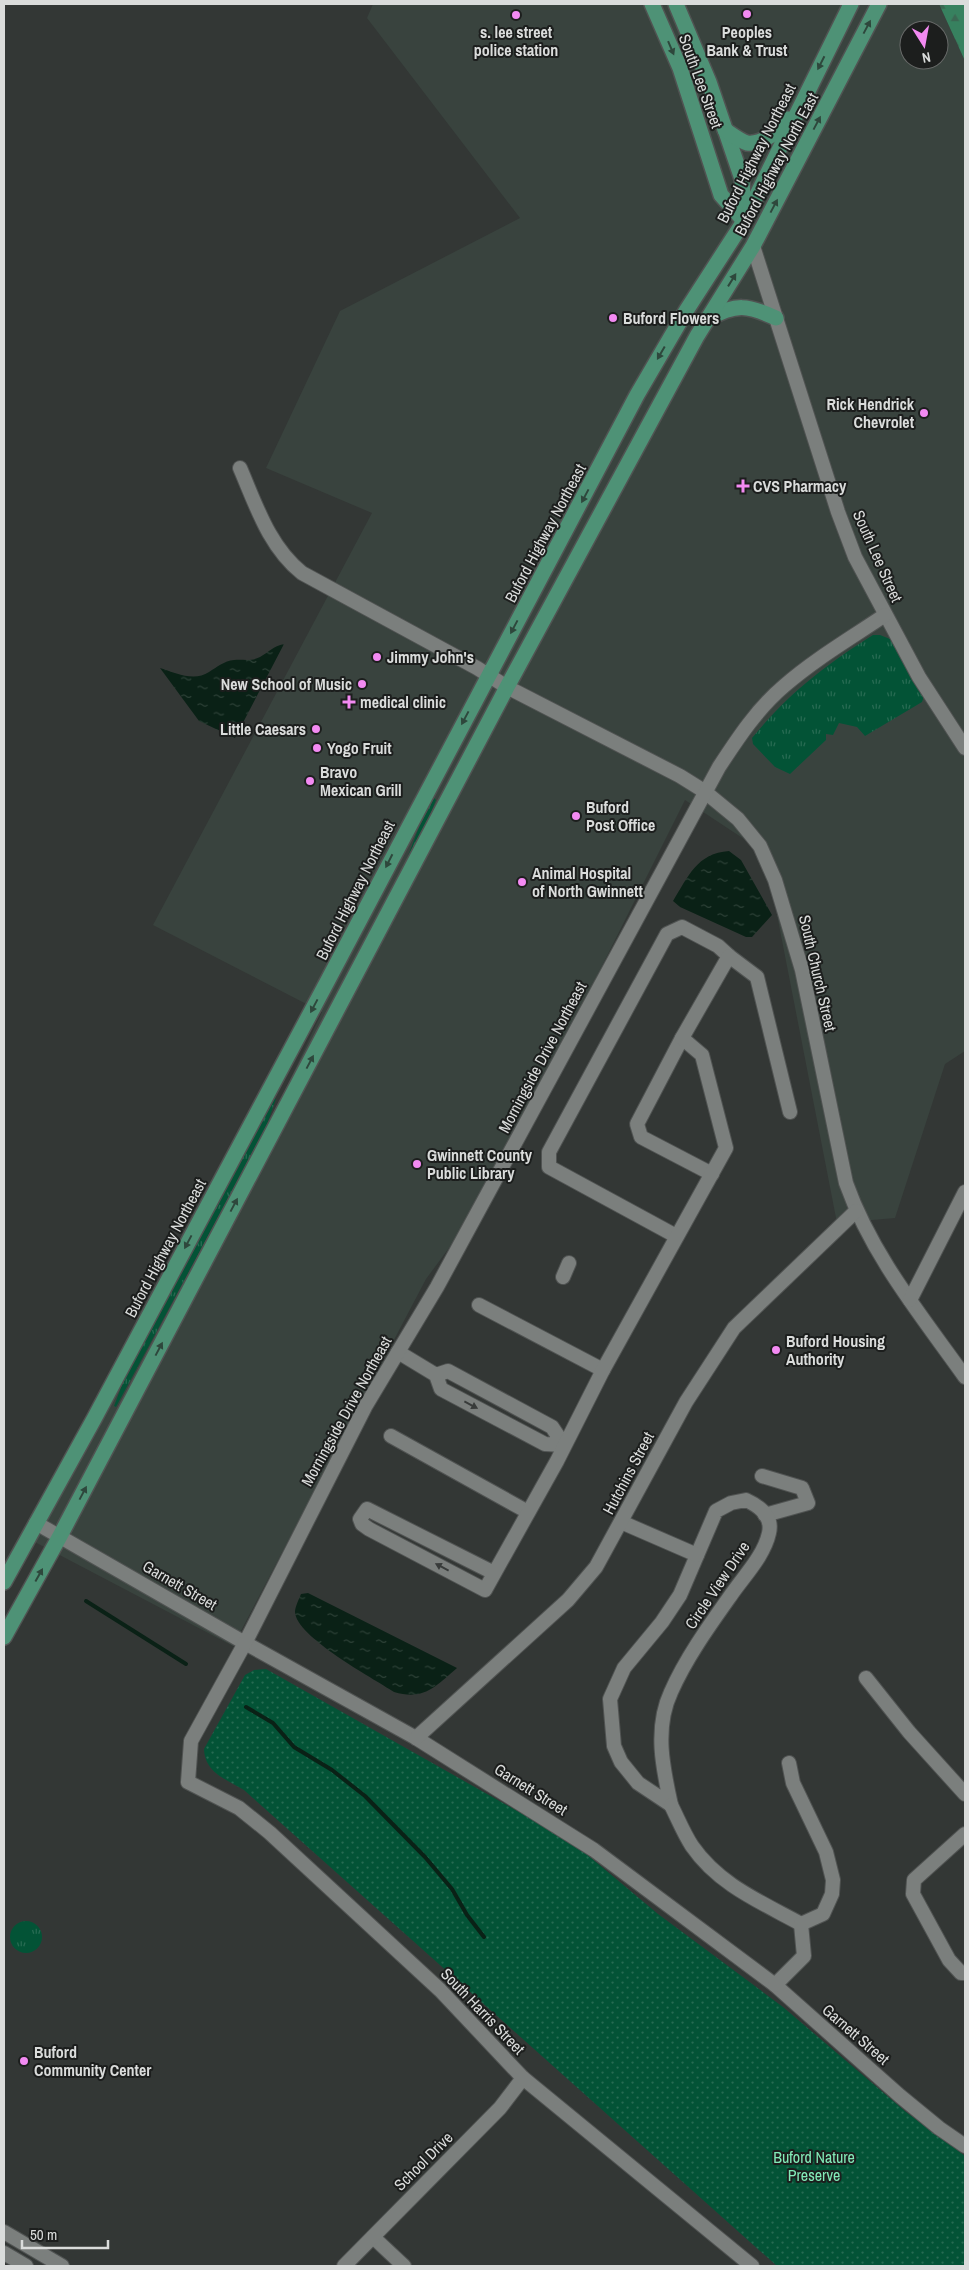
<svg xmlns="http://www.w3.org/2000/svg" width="969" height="2270" font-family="'Archivo Narrow',sans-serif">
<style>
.built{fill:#39433e;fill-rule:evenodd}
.grass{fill:url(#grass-tufts)}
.forest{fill:url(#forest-firs)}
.park{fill:url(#park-dots)}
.water{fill:url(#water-ripples)}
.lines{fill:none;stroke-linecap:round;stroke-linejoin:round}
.stream{stroke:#0a2116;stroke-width:4}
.minor-casing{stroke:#505352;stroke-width:16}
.major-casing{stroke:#505352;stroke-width:18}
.minor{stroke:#7b7f7d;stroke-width:14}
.major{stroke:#4e9276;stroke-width:15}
.oneway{fill:#2e473c}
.oneway2{fill:#383b3a}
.poi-dot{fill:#f38af2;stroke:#1c1e1d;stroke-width:2}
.labels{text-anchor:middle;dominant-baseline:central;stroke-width:4;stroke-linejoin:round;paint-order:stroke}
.poi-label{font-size:16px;font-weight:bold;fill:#dadcdb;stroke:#1c1e1d;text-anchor:start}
.street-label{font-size:16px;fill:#dadcdb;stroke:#1c1e1d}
.park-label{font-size:16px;fill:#82ebb8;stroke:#1c1e1d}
</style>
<defs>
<pattern id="grass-tufts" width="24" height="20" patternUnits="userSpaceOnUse" patternTransform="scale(1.25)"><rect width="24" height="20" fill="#035336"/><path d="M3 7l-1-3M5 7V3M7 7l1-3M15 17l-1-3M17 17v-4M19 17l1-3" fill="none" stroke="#276b52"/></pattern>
<pattern id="forest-firs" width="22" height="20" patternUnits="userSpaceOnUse" patternTransform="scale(1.25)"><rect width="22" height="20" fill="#37815f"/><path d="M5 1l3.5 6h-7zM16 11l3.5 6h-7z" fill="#3b6853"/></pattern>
<pattern id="park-dots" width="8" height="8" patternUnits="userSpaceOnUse" patternTransform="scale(1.25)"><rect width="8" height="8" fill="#035336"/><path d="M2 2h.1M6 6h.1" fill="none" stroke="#276b52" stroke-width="1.8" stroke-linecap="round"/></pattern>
<pattern id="water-ripples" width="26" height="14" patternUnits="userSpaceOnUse" patternTransform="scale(1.25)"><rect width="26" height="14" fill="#0a2116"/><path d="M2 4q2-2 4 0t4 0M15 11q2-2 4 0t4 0" fill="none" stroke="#2d4137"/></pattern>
</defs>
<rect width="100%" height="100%" fill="#333735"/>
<path class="built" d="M373,4H939L965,61V1051L945,1064L895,1218L837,1223L765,853L685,800L486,1198L426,1279L233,1646L31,1540L272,1118L322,1012L153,925L372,513L266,468L340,311L520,218L367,18ZM909,30H939V60H909Z"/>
<g class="grass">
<path d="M873,635H880L890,639L924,696L922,702L865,736L857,727L839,723L833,735L826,734V740L790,774L775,767L753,744L752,738C789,693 824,666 873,635Z"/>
<polygon points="434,798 436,800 420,840 408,862 406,861 419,827"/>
<polygon points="273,1098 276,1099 265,1130 116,1407 114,1406 127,1372"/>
<circle cx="26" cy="1937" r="16"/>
</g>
<polygon class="forest" points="939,4 965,4 965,61"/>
<path class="park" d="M266,1669L572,1842L658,1914L783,2007L906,2112L965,2156V2266H777L244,1790C226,1779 205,1773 204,1749L245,1675L254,1670Z"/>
<g class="water">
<path d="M284,644L235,738L199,721L160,668C176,673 194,682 209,672C217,667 224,661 234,660C244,659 250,662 260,657C269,652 273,646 284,644Z"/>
<path d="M729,851L741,860L772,915L752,937H746L680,907L673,901C688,877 697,853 729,851Z"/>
<path d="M308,1593L457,1668C436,1686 424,1701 394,1692C373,1678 296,1637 295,1612C295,1607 299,1599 301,1594Z"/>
</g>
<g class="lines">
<g class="stream">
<polyline points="86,1601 186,1664"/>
<polyline points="246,1707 273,1723 294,1747 332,1770 365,1796 425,1857 452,1889 467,1915 484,1937"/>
</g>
<defs>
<g id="minor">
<polyline points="753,246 838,512 855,557 919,677 965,748"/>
<path d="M240,468C256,505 269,547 302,573L477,668L507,687L680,776L704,791L738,819L760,846L775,880L802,970L846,1183C872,1256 921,1315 965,1377"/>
<polyline points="682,1038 637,1124 641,1137 712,1174"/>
<polyline points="676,1236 549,1167 549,1152 667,934 682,927 718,946 729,956"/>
<polyline points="563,1277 569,1263"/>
<polyline points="910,1300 965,1192"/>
<polyline points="479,1305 603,1370"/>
<polyline points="398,1352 436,1375 441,1389 545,1444 564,1445 552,1427 448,1371 436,1375"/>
<polyline points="391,1436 528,1512"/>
<polyline points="762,1476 802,1488 808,1503 765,1515"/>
<path d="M746,1500C759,1506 773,1516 769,1533C764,1556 744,1576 731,1595C709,1626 686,1658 671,1692C654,1728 663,1769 671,1805L638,1783L621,1762L614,1746L610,1699L624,1668L662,1622L680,1595L716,1511L731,1503Z"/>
<polyline points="621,1522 697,1555"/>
<polyline points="36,1523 245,1643 416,1738 594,1850 775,1985 900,2096 939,2128 965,2146"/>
<polyline points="494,1573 367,1509 360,1519 362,1524 369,1529 485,1590 557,1461 603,1370 726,1148 702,1055 682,1038 729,956 757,977 790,1112"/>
<polyline points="866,1678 909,1732 965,1794"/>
<polyline points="416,1738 568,1600 596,1567 686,1402 734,1328 856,1211"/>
<path d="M671,1805C678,1819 684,1834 692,1846C719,1885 761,1902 801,1924"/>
<polyline points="965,1834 914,1880 913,1894 949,1960 961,1973 965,1973"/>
<polyline points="775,1985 804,1956 801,1924 823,1914 832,1894 833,1880 826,1852 793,1783 789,1763"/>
<polyline points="4,2232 62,2266"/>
<polyline points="373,2237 404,2266"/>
<polyline points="4,2253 26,2266"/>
<polyline points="344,2266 500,2108 523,2078"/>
<path d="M752,2266L523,2078L440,1990L270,1833L239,1808L188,1782L191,1741L245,1643L365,1407L437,1287L719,767C738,738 757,709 784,686C815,659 851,638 885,615"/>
</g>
<g id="major">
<polyline points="652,4 680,68 721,195 744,221"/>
<polyline points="676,4 709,82 742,179 744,219"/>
<path d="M725,130C731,134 740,141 747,143C763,145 780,130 788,119"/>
<path d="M708,319C736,303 748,305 776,318"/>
<polyline points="4,1582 94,1419 327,982 637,395 686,311 744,221 851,4"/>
<polyline points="4,1637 60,1536 507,687 697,336 753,246 879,4"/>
</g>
</defs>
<use href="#minor" class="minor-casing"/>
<use href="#major" class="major-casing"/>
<use href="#minor" class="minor"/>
<use href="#major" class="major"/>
</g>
<defs><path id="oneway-solid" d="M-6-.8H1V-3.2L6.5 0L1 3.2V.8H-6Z" transform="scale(1.25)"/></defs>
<g class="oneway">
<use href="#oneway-solid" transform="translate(867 27) rotate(-62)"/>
<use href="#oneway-solid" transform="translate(671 48) rotate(67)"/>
<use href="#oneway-solid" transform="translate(821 63) rotate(117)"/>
<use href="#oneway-solid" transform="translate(817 123) rotate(-62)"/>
<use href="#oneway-solid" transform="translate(774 206) rotate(-62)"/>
<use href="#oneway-solid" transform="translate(732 280) rotate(-58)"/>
<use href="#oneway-solid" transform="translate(661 353) rotate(120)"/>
<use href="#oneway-solid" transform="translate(585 496) rotate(118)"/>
<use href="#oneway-solid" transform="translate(514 627) rotate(118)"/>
<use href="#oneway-solid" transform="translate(465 718) rotate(118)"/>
<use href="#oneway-solid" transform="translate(389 861) rotate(117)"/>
<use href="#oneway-solid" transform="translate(314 1006) rotate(118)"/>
<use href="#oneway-solid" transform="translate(310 1062) rotate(-62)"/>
<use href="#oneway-solid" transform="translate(234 1205) rotate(-62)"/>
<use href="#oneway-solid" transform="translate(188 1242) rotate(118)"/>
<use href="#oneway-solid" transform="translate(159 1349) rotate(-62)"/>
<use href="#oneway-solid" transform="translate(83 1493) rotate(-62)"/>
<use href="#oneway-solid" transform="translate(39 1575) rotate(-61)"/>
</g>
<g class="oneway2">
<use href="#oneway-solid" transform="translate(471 1405) rotate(28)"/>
<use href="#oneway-solid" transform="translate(442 1567) rotate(-152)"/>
</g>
<g class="poi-dot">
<circle cx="747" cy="14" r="5"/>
<circle cx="516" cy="15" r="5"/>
<circle cx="613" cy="318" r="5"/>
<circle cx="924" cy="413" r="5"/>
<path d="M740.5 478.5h5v5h5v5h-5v5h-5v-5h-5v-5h5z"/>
<circle cx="377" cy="657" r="5"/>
<circle cx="362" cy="684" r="5"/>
<path d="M346.5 694.5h5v5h5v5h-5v5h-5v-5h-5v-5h5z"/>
<circle cx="316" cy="729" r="5"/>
<circle cx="317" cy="748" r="5"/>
<circle cx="310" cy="781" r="5"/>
<circle cx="576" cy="816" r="5"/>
<circle cx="522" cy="882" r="5"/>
<circle cx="417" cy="1164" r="5"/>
<circle cx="776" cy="1350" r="5"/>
<circle cx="24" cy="2061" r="5"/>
</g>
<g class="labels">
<g class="poi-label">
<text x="516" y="32" text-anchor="middle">s. lee street<tspan x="516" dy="18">police station</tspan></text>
<text x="747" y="32" text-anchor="middle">Peoples<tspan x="747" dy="18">Bank &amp; Trust</tspan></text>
<text x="623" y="318">Buford Flowers</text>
<text x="914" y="404" text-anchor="end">Rick Hendrick<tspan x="914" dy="18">Chevrolet</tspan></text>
<text x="753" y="486">CVS Pharmacy</text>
<text x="387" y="657">Jimmy John's</text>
<text x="352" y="684" text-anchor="end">New School of Music</text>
<text x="360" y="702">medical clinic</text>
<text x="306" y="729" text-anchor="end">Little Caesars</text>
<text x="327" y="748">Yogo Fruit</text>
<text x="320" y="772">Bravo<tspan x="320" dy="18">Mexican Grill</tspan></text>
<text x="586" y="807">Buford<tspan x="586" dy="18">Post Office</tspan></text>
<text x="532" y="873">Animal Hospital<tspan x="532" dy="18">of North Gwinnett</tspan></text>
<text x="427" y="1155">Gwinnett County<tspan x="427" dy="18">Public Library</tspan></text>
<text x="786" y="1341">Buford Housing<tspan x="786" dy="18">Authority</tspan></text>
<text x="34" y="2052">Buford<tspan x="34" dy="18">Community Center</tspan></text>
</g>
<g class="street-label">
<text transform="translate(701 81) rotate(70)">South Lee Street</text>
<text transform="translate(756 153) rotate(-63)">Buford Highway Northeast</text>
<text transform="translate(776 164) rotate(-62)">Buford Highway North East</text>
<text transform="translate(545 533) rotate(-62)">Buford Highway Northeast</text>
<text transform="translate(878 556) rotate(66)">South Lee Street</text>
<text transform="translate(355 890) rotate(-63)">Buford Highway Northeast</text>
<text transform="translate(818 973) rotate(77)">South Church Street</text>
<text transform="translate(542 1057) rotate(-62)">Morningside Drive Northeast</text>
<text transform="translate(165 1248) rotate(-62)">Buford Highway Northeast</text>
<text transform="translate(346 1411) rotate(-61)">Morningside Drive Northeast</text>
<text transform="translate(628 1473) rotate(-62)">Hutchins Street</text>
<text transform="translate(180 1585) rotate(30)">Garnett Street</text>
<text transform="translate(717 1585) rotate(-56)">Circle View Drive</text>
<text transform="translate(531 1789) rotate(32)">Garnett Street</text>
<text transform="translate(483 2011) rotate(46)">South Harris Street</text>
<text transform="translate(856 2034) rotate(41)">Garnett Street</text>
<text transform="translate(423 2161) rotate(-45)">School Drive</text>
</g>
<g class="park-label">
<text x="814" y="2157">Buford Nature<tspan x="814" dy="18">Preserve</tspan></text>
</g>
</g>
<rect width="969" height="2270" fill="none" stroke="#dadcdb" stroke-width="10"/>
<g transform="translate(924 45) rotate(169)"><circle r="24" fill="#1c1e1d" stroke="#686a69"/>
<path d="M0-4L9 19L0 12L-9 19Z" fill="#f38af2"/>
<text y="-8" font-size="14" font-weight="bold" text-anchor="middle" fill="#dadcdb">N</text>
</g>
<path d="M22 2240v8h86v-8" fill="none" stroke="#dadcdb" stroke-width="2.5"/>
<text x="30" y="2240" font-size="15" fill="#dadcdb" stroke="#1c1e1d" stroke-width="4" paint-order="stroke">50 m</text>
</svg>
